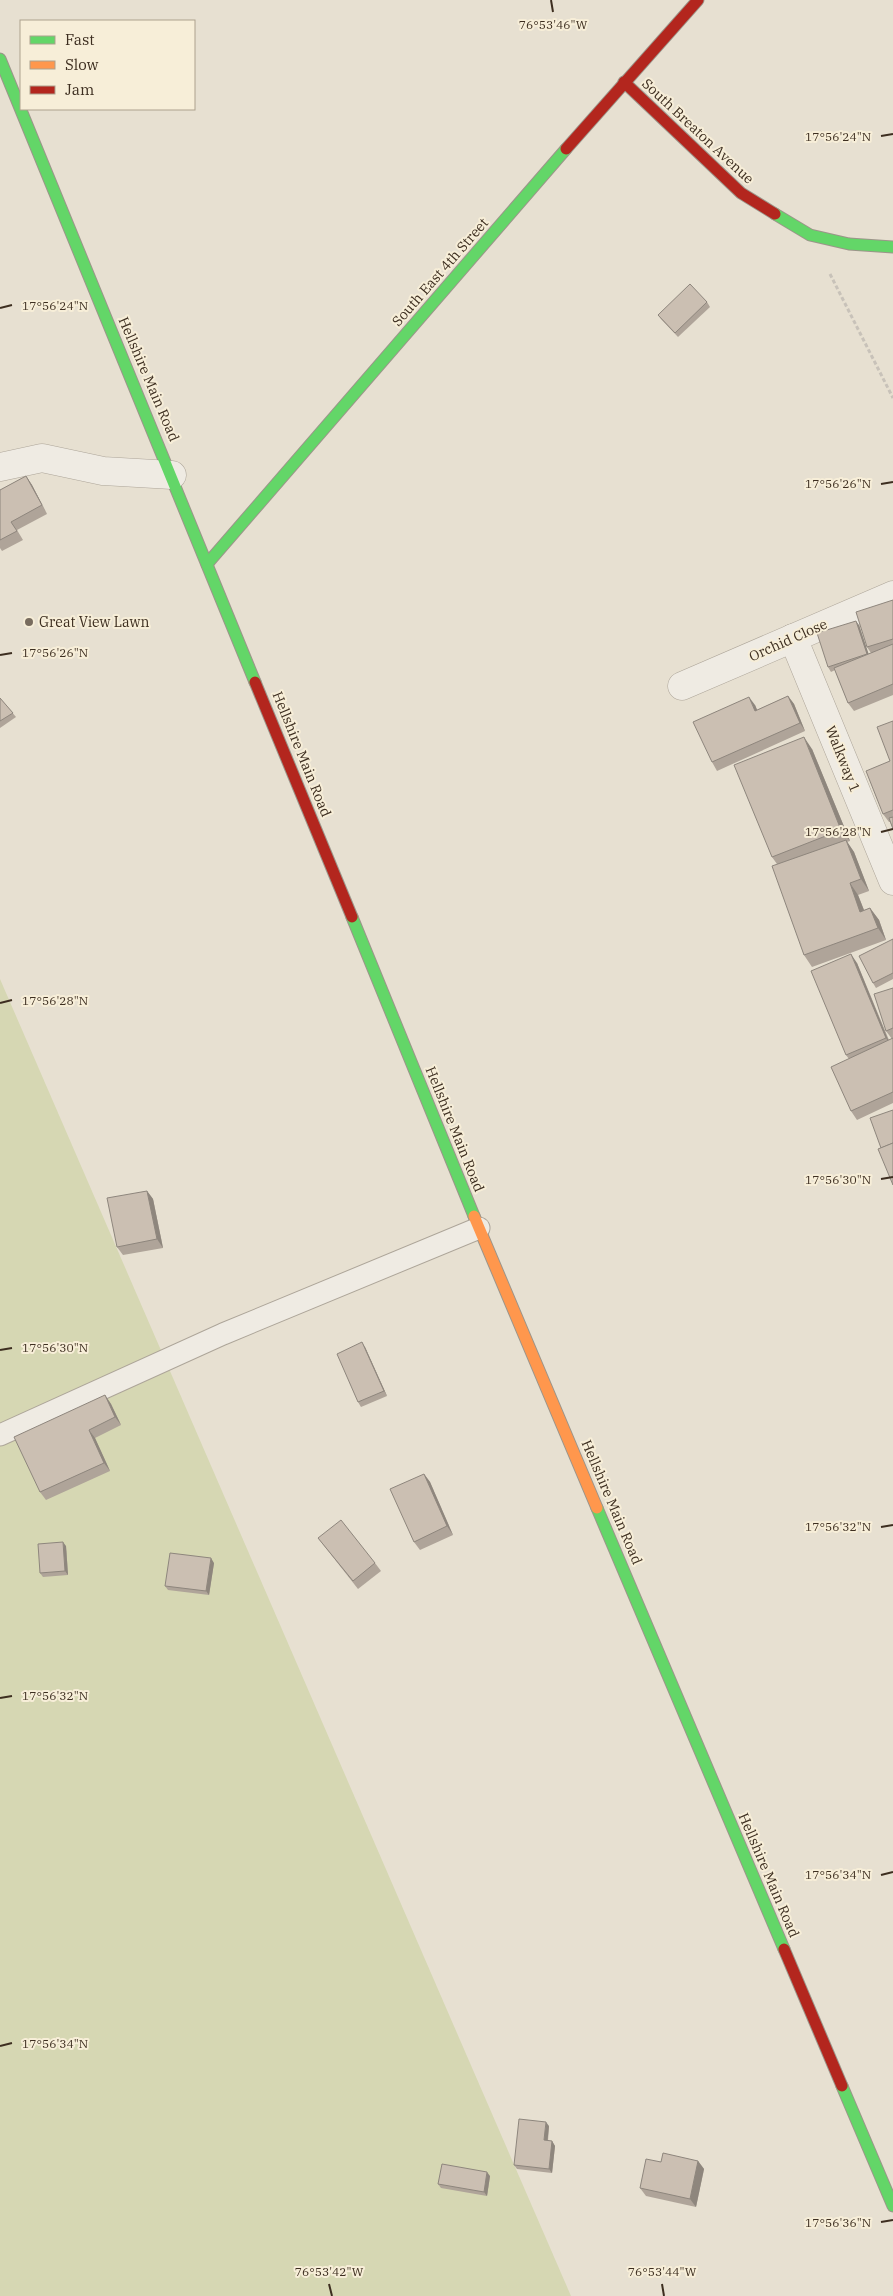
<svg xmlns="http://www.w3.org/2000/svg" width="893" height="2296" font-family="'IBM Plex Serif',serif">
<style>
.green{fill:#d6d7b3}
.lines{fill:none;stroke-linecap:round;stroke-linejoin:round}
.lane-casing{stroke:#ada599;stroke-width:23}
.street-casing{stroke:#ada599;stroke-width:29}
.fast-casing{stroke:#9c958a;stroke-width:13}
.slow-casing{stroke:#9c958a;stroke-width:13}
.jam-casing{stroke:#9c958a;stroke-width:13}
.path{stroke:#c8c2b9;stroke-width:3;stroke-dasharray:4 2.5;stroke-linecap:butt}
.lane{stroke:#efebe3;stroke-width:21}
.street{stroke:#efebe3;stroke-width:28}
.fast{stroke:#63d668;stroke-width:11}
.slow{stroke:#ff974d;stroke-width:11}
.jam{stroke:#b3261e;stroke-width:11}
.wall{fill:#afa499}
.shaded-wall{fill:#8e867d}
.building{fill:#cbbfb2;stroke:#8e867d}
.ticks{fill:none;stroke:#3d2e20;stroke-width:2}
.poi-dot{fill:#786c5e;stroke:#f7eed8;stroke-width:2}
.labels{text-anchor:middle;dominant-baseline:central;stroke-width:4;stroke-linejoin:round;paint-order:stroke}
.street-label{font-size:14px;fill:#3d2e20;stroke:#f7eed8}
.poi-label{font-size:14px;fill:#3d2e20;stroke:#f7eed8;text-anchor:start}
.ticks-label{font-size:12px;text-anchor:middle;fill:#3d2e20;stroke:#f7eed8;stroke-width:4;stroke-linejoin:round;paint-order:stroke}
</style>
<rect width="100%" height="100%" fill="#e7e0d1"/>
<polygon class="green" points="0,979 571,2296 0,2296"/>
<g class="lines">
<defs>
<polyline id="lane" points="0,1435 223,1334 479,1228"/>
<g id="street">
<polyline points="0,467 42,458 103,471 172,475"/>
<polyline points="793,638 893,881"/>
<polyline points="682,686 893,595"/>
</g>
<g id="fast">
<polyline points="0,59 255,682"/>
<polyline points="775,214 810,235 849,244 893,247"/>
<polyline points="207,564 566,149"/>
<polyline points="352,917 474,1216"/>
<polyline points="597,1508 784,1949"/>
<polyline points="842,2086 893,2206"/>
</g>
<polyline id="slow" points="474,1216 597,1508"/>
<g id="jam">
<polyline points="624,82 741,193 775,214"/>
<polyline points="566,149 698,0"/>
<polyline points="255,682 352,917"/>
<polyline points="784,1949 842,2086"/>
</g>
</defs>
<use href="#lane" class="lane-casing"/>
<use href="#street" class="street-casing"/>
<use href="#fast" class="fast-casing"/>
<use href="#slow" class="slow-casing"/>
<use href="#jam" class="jam-casing"/>
<polyline class="path" points="830,274 893,398"/>
<use href="#lane" class="lane"/>
<use href="#street" class="street"/>
<use href="#fast" class="fast"/>
<use href="#slow" class="slow"/>
<use href="#jam" class="jam"/>
</g>
<g class="wall">
<polygon points="707,302 710,307 678,337 661,319 658,315"/>
<polygon points="26,476 32,485 47,514 17,530 23,540 2,551 0,548 0,490"/>
<polygon points="893,600 893,695 854,711 848,703 835,670 831,672 828,667 859,625 868,654 871,653 867,647"/>
<polygon points="788,696 794,704 805,731 717,771 712,762 755,705 757,710"/>
<polygon points="0,698 16,717 0,728"/>
<polygon points="893,721 893,829 890,822 889,822 883,814 890,761"/>
<polygon points="812,749 850,841 847,842 854,852 869,891 858,895 864,910 870,908 879,920 886,940 812,967 804,955 777,864 772,857"/>
<polygon points="893,939 893,979 876,988 873,983"/>
<polygon points="857,963 889,1040 892,1039 886,1031 893,988 893,1103 857,1120 851,1111 849,1059 846,1055"/>
<polygon points="147,1191 153,1199 163,1248 123,1255 117,1247"/>
<polygon points="365,1347 387,1396 361,1407 358,1402"/>
<polygon points="105,1395 111,1404 121,1425 95,1438 110,1471 46,1500 40,1492"/>
<polygon points="424,1474 430,1482 453,1535 420,1550 414,1542"/>
<polygon points="318,1538 375,1563 381,1571 358,1589"/>
<polygon points="66,1546 68,1575 43,1577 40,1573"/>
<polygon points="214,1563 209,1595 168,1590 165,1586"/>
<polygon points="549,2126 548,2141 552,2141 555,2146 552,2173 517,2169 514,2165"/>
<polygon points="698,2161 704,2169 696,2207 646,2196 640,2188 661,2162"/>
<polygon points="490,2176 487,2196 441,2188 438,2184"/>
</g>
<g class="shaded-wall">
<polygon points="26,476 32,485 47,514 42,505"/>
<polygon points="856,621 859,625 870,658 867,654"/>
<polygon points="788,696 794,704 805,731 800,723"/>
<polygon points="749,697 755,705 761,719 755,711"/>
<polygon points="804,737 812,749 850,841 841,830"/>
<polygon points="846,840 854,852 869,891 861,879"/>
<polygon points="850,883 858,895 869,923 860,912"/>
<polygon points="870,908 879,920 886,940 878,928"/>
<polygon points="851,954 857,963 891,1047 886,1038"/>
<polygon points="147,1191 153,1199 163,1248 157,1239"/>
<polygon points="362,1342 365,1347 387,1396 384,1391"/>
<polygon points="105,1395 111,1404 121,1425 115,1417"/>
<polygon points="89,1430 95,1438 110,1471 104,1463"/>
<polygon points="424,1474 430,1482 453,1535 447,1526"/>
<polygon points="63,1542 66,1546 68,1575 65,1571"/>
<polygon points="211,1558 214,1563 209,1595 206,1591"/>
<polygon points="546,2122 549,2126 547,2145 544,2140"/>
<polygon points="552,2141 555,2146 552,2173 549,2169"/>
<polygon points="698,2161 704,2169 696,2207 690,2199"/>
<polygon points="487,2172 490,2176 487,2196 484,2192"/>
</g>
<g class="building">
<polygon points="690,284 707,302 675,333 658,315"/>
<polygon points="26,476 42,505 11,522 17,531 0,540 0,490"/>
<polygon points="893,600 893,639 867,647 856,612"/>
<polygon points="856,621 867,654 828,667 817,633"/>
<polygon points="893,644 893,684 848,703 834,668"/>
<polygon points="788,696 800,723 712,762 693,722 749,697 755,711"/>
<polygon points="0,698 13,713 0,721"/>
<polygon points="893,721 893,810 883,814 866,771 890,761 877,727"/>
<polygon points="804,737 841,830 772,857 734,765"/>
<polygon points="893,817 893,829 889,818"/>
<polygon points="846,840 861,879 850,883 860,912 870,908 878,928 804,955 772,866"/>
<polygon points="893,939 893,973 873,983 859,956"/>
<polygon points="851,954 886,1038 846,1055 811,971"/>
<polygon points="893,988 893,1028 886,1031 874,994"/>
<polygon points="893,1038 893,1092 851,1111 831,1067"/>
<polygon points="893,1110 893,1143 881,1148 870,1118"/>
<polygon points="893,1143 893,1185 878,1149"/>
<polygon points="147,1191 157,1239 117,1247 107,1198"/>
<polygon points="362,1342 384,1391 358,1402 337,1354"/>
<polygon points="105,1395 115,1417 89,1430 104,1463 40,1492 14,1437"/>
<polygon points="424,1474 447,1526 414,1542 390,1489"/>
<polygon points="341,1520 375,1563 353,1581 318,1538"/>
<polygon points="63,1542 65,1571 40,1573 38,1544"/>
<polygon points="170,1553 211,1558 206,1591 165,1586"/>
<polygon points="519,2119 546,2122 544,2140 552,2141 549,2169 514,2165"/>
<polygon points="663,2153 698,2161 690,2199 640,2188 646,2159 661,2162"/>
<polygon points="442,2164 487,2172 484,2192 438,2184"/>
</g>
<path class="ticks" d="M551,0L553,12M881,136L893,134M0,308L12,305M881,484L893,482M0,655L12,653M881,832L893,829M0,1003L12,1000M881,1179L893,1177M0,1350L12,1348M881,1527L893,1525M0,1698L12,1696M881,1875L893,1872M0,2046L12,2043M881,2222L893,2220M329,2284L332,2296M662,2284L664,2296"/>
<circle class="poi-dot" cx="29" cy="622" r="5"/>
<g class="labels">
<g class="street-label">
<text transform="translate(698 131) rotate(43)">South Breaton Avenue</text>
<text transform="translate(440 272) rotate(-49)">South East 4th Street</text>
<text transform="translate(149 379) rotate(67)">Hellshire Main Road</text>
<text transform="translate(788 640) rotate(-24)">Orchid Close</text>
<text transform="translate(302 754) rotate(68)">Hellshire Main Road</text>
<text transform="translate(843 759) rotate(68)">Walkway 1</text>
<text transform="translate(455 1129) rotate(68)">Hellshire Main Road</text>
<text transform="translate(612 1502) rotate(67)">Hellshire Main Road</text>
<text transform="translate(769 1875) rotate(67)">Hellshire Main Road</text>
</g>
<g class="poi-label">
<text x="39" y="622">Great View Lawn</text>
</g>
</g>
<g class="ticks-label">
<text x="553" y="29">76°53'46"W</text>
<text x="838" y="141">17°56'24"N</text>
<text x="55" y="310">17°56'24"N</text>
<text x="838" y="488">17°56'26"N</text>
<text x="55" y="657">17°56'26"N</text>
<text x="838" y="836">17°56'28"N</text>
<text x="55" y="1005">17°56'28"N</text>
<text x="838" y="1184">17°56'30"N</text>
<text x="55" y="1352">17°56'30"N</text>
<text x="838" y="1531">17°56'32"N</text>
<text x="55" y="1700">17°56'32"N</text>
<text x="838" y="1879">17°56'34"N</text>
<text x="55" y="2048">17°56'34"N</text>
<text x="838" y="2227">17°56'36"N</text>
<text x="329" y="2276">76°53'42"W</text>
<text x="662" y="2276">76°53'44"W</text>
</g>
<rect x="20" y="20" width="175" height="90" fill="#f7eed8" stroke="#ada18e"/>
<rect x="30" y="36" width="25" height="8" fill="#63d668" stroke="#ada18e"/>
<text x="65" y="45" font-size="15" fill="#3d2e20">Fast</text>
<rect x="30" y="61" width="25" height="8" fill="#ff974d" stroke="#ada18e"/>
<text x="65" y="70" font-size="15" fill="#3d2e20">Slow</text>
<rect x="30" y="86" width="25" height="8" fill="#b3261e" stroke="#ada18e"/>
<text x="65" y="95" font-size="15" fill="#3d2e20">Jam</text>
</svg>
